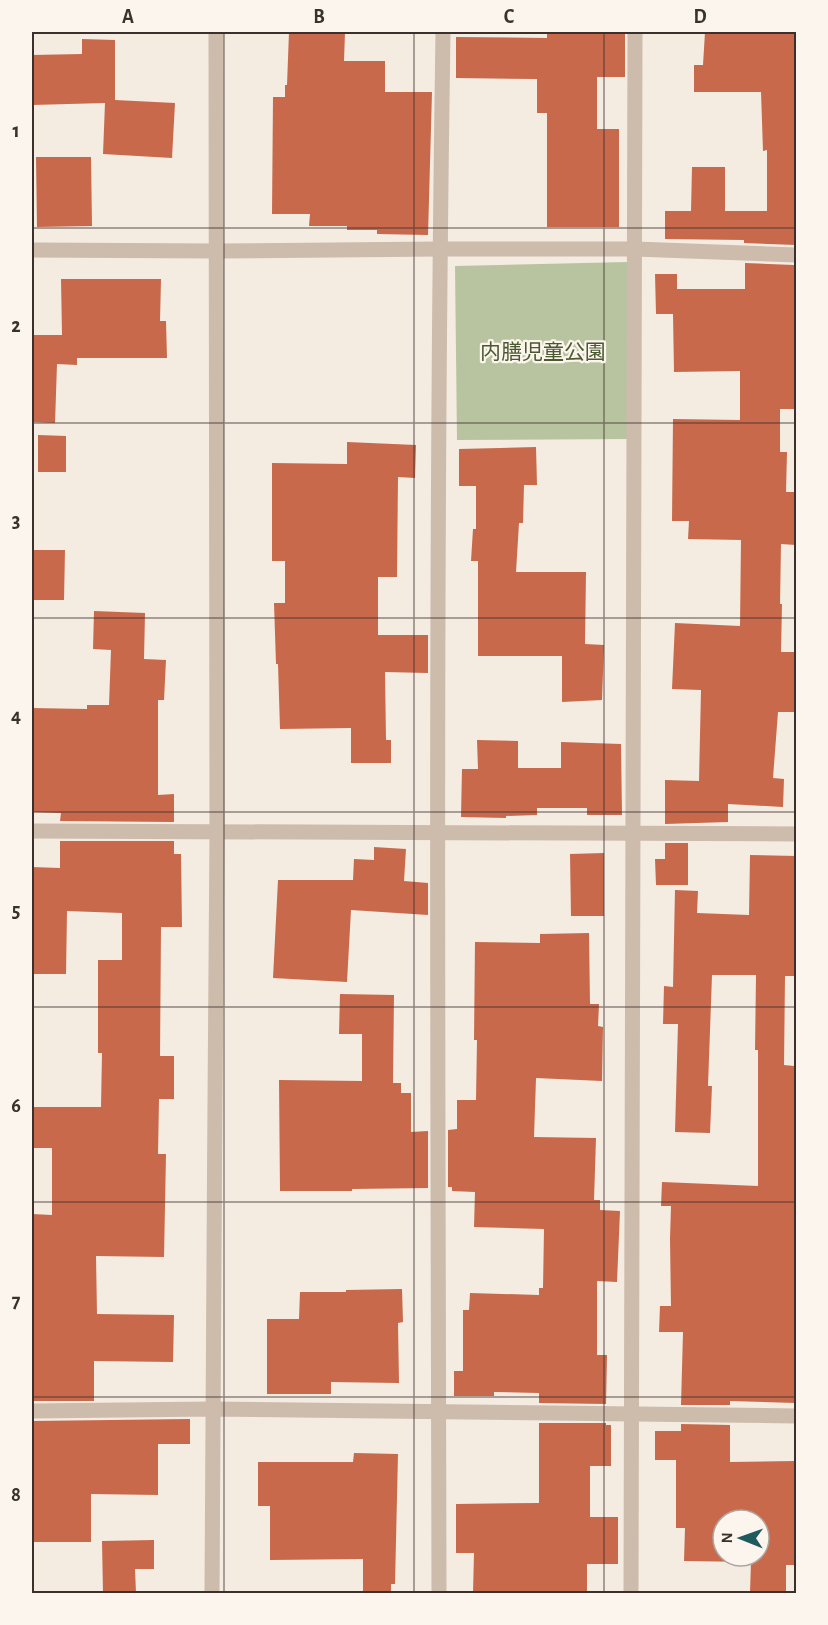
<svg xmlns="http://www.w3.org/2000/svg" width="828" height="1625" font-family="'Alegreya Sans','Noto Sans JP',sans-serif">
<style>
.green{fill:#b8c4a0}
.building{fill:#c8694b;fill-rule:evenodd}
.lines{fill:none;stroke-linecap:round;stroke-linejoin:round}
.minor{stroke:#cdbbac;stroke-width:15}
.grid{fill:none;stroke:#3b302b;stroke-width:1.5;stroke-opacity:0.55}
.labels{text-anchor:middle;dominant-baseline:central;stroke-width:4.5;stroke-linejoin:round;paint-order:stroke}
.park-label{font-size:21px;fill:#4a5a2e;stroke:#fbf5ee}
.neatline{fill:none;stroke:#3b302b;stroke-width:2}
.grid-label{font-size:20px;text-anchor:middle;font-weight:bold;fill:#3b302b}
</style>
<rect width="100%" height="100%" fill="#f4ebe1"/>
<polygon class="green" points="627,262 631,439 457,440 455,266"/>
<g class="building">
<polygon points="289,32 345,32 344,61 385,61 385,92 432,92 428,235 377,234 377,230 347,230 347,226 309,226 310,214 272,214 273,97 285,97 285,85 287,85"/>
<polygon points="547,32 625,32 625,77 597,77 597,129 619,129 619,227 547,227 547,113 537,113 537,79 456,78 456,37 547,38"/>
<polygon points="705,32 796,32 796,245 744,243 744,240 665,239 665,211 691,211 692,167 725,167 725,211 767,211 767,150 763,151 761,92 694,92 694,65 703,65"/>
<polygon points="82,39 115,40 115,100 175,103 172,158 103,154 105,103 32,105 32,55 82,54"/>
<polygon points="36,157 91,157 92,226 37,227"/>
<polygon points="745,263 794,265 796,409 780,409 780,452 787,452 786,492 796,492 796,545 781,544 780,604 782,604 781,652 796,652 796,712 778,712 773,778 784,779 783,807 728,804 728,822 665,824 665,780 699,781 701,690 672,689 675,623 740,626 741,540 688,539 689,521 672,521 673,419 740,420 740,371 674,372 673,314 656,314 655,274 677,274 677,289 745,289"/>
<polygon points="61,279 161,279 160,321 166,321 167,358 77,358 77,365 57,364 55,423 32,422 32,335 62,335"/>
<polygon points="38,435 66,436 66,472 38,472"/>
<polygon points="347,442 416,445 415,478 398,477 397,577 378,577 378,635 428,635 428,673 385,672 386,740 391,740 391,763 351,763 351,728 280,729 278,664 276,664 274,603 285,603 285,561 272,561 272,463 347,464"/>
<polygon points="536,447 537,485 524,485 523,523 519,523 516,572 586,572 585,644 604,645 602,700 562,702 562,656 478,656 478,561 471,561 473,529 476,529 476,486 459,486 459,449"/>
<polygon points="32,550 65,550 64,600 32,600"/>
<polygon points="94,611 145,613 144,659 166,660 164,700 158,700 158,795 174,794 174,822 60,821 61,813 32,812 32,708 87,709 87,705 109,705 111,650 93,649"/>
<polygon points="477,740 518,741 518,768 561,768 561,742 621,744 622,815 587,815 587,808 537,808 537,815 506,816 506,818 461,817 462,769 478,769"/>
<polygon points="60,841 174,841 174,854 181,854 182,927 161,927 160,1056 174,1056 174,1099 159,1099 158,1154 166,1154 164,1257 96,1256 97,1314 174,1315 173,1362 94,1361 94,1401 32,1401 32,1214 52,1215 52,1148 32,1148 32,1107 101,1107 102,1053 98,1053 98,960 122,960 122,913 67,911 66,974 32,974 32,867 60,868"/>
<polygon points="665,843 688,843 688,885 656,885 655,859 665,859"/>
<polygon points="374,847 406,849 404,881 428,883 428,915 351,910 347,982 273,978 278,880 353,880 354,859 374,860"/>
<polygon points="604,853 604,916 571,916 570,854"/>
<polygon points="750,855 796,856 796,976 785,976 784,1065 794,1066 795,1210 796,1210 796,1403 730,1401 730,1405 681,1405 683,1332 659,1332 660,1306 671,1306 670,1239 671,1206 661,1206 662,1182 758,1186 758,1050 755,1050 756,975 712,975 708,1086 712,1086 710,1133 675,1132 678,1024 663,1024 664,986 673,987 675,890 698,891 697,913 749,915"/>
<polygon points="589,933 590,1004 599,1004 598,1026 603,1027 602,1081 536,1078 534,1137 596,1138 594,1200 600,1200 600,1210 620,1211 617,1282 597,1281 597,1355 607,1355 606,1404 539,1403 539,1393 494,1392 494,1396 454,1396 454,1371 463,1371 463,1310 469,1310 470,1293 539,1295 539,1288 543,1288 544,1229 474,1227 475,1192 452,1191 452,1187 448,1187 448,1130 457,1129 457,1100 476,1100 477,1040 474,1040 475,942 540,943 540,934"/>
<polygon points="340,994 394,995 393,1083 401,1083 401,1093 411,1093 411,1132 428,1131 428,1188 352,1189 352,1191 280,1191 279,1080 362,1081 362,1034 339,1034"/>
<polygon points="402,1289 403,1322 398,1323 399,1383 331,1382 331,1394 267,1394 267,1319 299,1319 300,1292 346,1292 346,1290"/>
<polygon points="190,1419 190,1444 158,1444 158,1495 91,1494 91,1542 32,1542 32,1421"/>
<polygon points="539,1423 606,1423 606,1425 611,1425 611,1466 590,1466 590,1517 618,1517 618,1564 587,1564 587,1593 473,1593 474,1553 456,1553 456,1504 539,1503"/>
<path d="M681,1424L730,1425V1462L796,1461V1565H786V1593H750L751,1562L684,1561L685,1528H676V1460H655V1431H681ZM723,1520H759V1556H723Z"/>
<polygon points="354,1453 398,1454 395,1584 391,1584 391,1593 363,1593 363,1559 270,1560 270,1506 258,1506 258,1462 353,1462"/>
<polygon points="154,1540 154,1569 135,1569 136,1593 103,1593 102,1541"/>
</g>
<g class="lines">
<g class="minor">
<polyline points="32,250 215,251 439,249 635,249 796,255"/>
<polyline points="32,831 796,834"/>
<polyline points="32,1411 212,1409 796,1416"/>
<path d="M212,1594C212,1340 216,1086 217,832C218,565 214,298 216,32"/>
<path d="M439,1594C438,1073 435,552 443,32"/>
<polyline points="631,1594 635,32"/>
</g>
</g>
<path class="grid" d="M224,32V1594M414,32V1594M604,32V1594M32,228H796M32,423H796M32,618H796M32,812H796M32,1007H796M32,1202H796M32,1397H796"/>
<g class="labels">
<g class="park-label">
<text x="543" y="352">内膳児童公園</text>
</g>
</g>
<rect width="828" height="1625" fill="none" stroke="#fbf5ee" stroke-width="66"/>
<g transform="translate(741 1538) rotate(271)"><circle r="28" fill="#fbf5ee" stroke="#aea6a0" stroke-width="1.5"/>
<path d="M0-4.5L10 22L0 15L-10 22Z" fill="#1f5a5e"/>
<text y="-9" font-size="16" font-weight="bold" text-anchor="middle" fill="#3b302b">N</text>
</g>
<rect x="33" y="33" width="762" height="1559" class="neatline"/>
<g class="grid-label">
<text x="128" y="23">A</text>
<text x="319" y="23">B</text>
<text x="509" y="23">C</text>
<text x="700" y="23">D</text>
<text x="16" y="137">1</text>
<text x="16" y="332">2</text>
<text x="16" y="527">3</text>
<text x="16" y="722">4</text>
<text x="16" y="917">5</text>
<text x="16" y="1112">6</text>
<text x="16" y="1307">7</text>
<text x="16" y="1501">8</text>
</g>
</svg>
